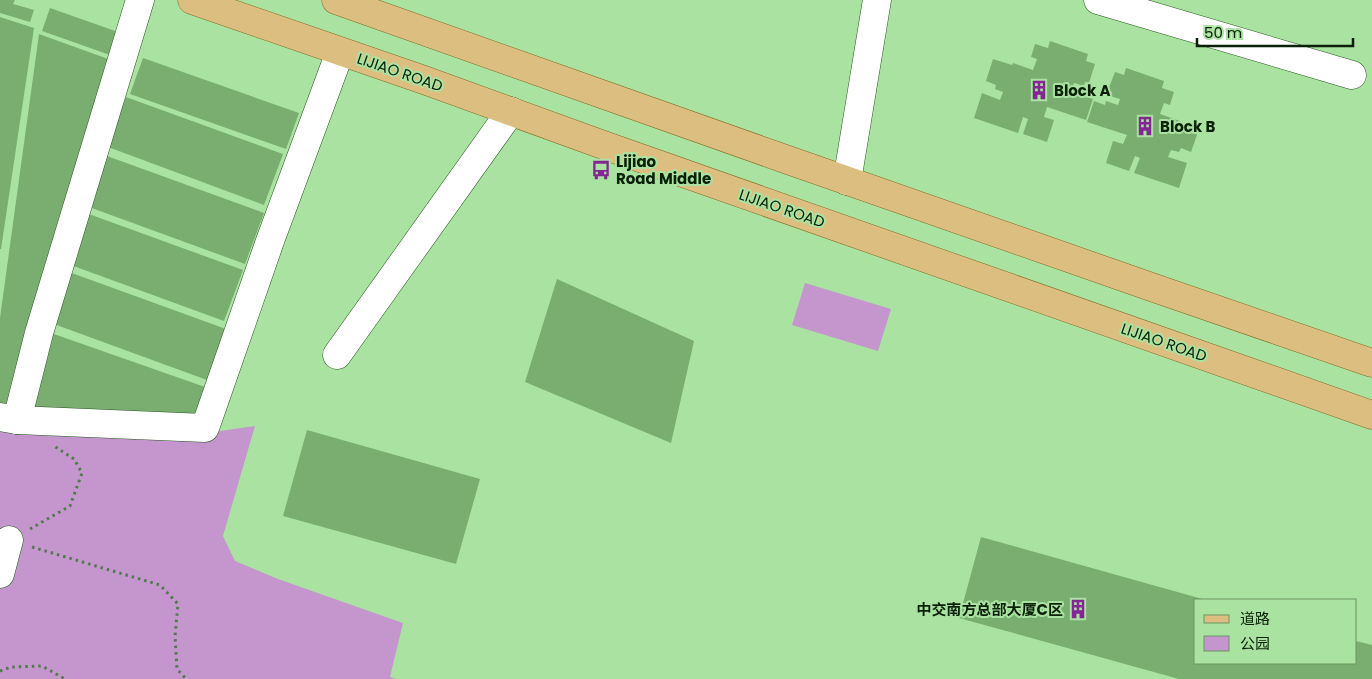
<svg xmlns="http://www.w3.org/2000/svg" width="1372" height="679" font-family="Poppins,'Noto Sans SC',sans-serif">
<style>
.green{fill:#c596ce}
.building{fill:#79ae70}
.lines{fill:none;stroke-linecap:round;stroke-linejoin:round}
.minor-casing{stroke:#24581c;stroke-width:29}
.major-casing{stroke:#846b1f;stroke-width:29}
.path{stroke:#53794e;stroke-width:3;stroke-dasharray:2.5 4;stroke-linecap:butt}
.minor{stroke:#fff;stroke-width:28}
.major{stroke:#dcbe80;stroke-width:28}
.labels{text-anchor:middle;dominant-baseline:central;stroke-width:4;stroke-linejoin:round;paint-order:stroke}
.street-label{font-size:15px;fill:#0a2007;stroke:#aae3a1}
.poi-label{font-size:15px;font-weight:bold;fill:#0a2007;stroke:#aae3a1;text-anchor:start}
</style>
<rect width="100%" height="100%" fill="#aae3a1"/>
<g class="green">
<polygon points="805,283 891,309 878,351 792,325"/>
<polygon points="255,426 223,536 235,561 278,579 403,623 390,677 396,679 0,679 0,428 170,438"/>
</g>
<g class="building">
<polygon points="0,0 15,0 13,4 34,10 30,22 0,13"/>
<polygon points="50,8 118,32 110,55 42,31"/>
<polygon points="0,17 34,28 1,249 0,249"/>
<polygon points="39,34 111,60 13,407 0,404 0,318"/>
<polygon points="1050,41 1088,54 1086,61 1095,64 1089,83 1085,82 1084,86 1074,83 1072,88 1084,92 1083,96 1093,99 1086,120 1047,107 1044,117 1054,120 1047,142 1023,134 1028,119 1023,117 1018,133 974,118 982,93 1000,100 1003,92 995,89 996,85 986,81 993,59 1012,65 1013,63 1033,70 1037,59 1031,57 1035,44 1048,48"/>
<polygon points="143,58 299,113 286,149 130,94"/>
<polygon points="1126,68 1164,81 1162,88 1174,92 1170,105 1164,103 1160,114 1180,121 1180,123 1199,129 1191,152 1181,148 1179,152 1171,150 1168,157 1187,163 1179,188 1134,173 1140,158 1135,156 1129,171 1106,163 1113,141 1123,144 1127,135 1087,122 1094,101 1105,105 1106,101 1118,105 1120,99 1110,96 1112,92 1108,90 1115,72 1124,75"/>
<polygon points="126,97 283,154 264,205 108,147"/>
<polygon points="107,156 264,213 245,264 89,207"/>
<polygon points="86,213 243,270 224,321 68,264"/>
<polygon points="69,272 226,329 207,380 51,323"/>
<polygon points="557,279 694,341 671,443 525,382"/>
<polygon points="51,333 205,387 193,419 31,407"/>
<polygon points="307,430 480,479 456,564 283,516"/>
<polygon points="981,537 1206,600 1196,600 1196,663 1356,663 1356,641 1372,645 1372,679 1179,679 959,618"/>
</g>
<g class="lines">
<defs>
<g id="minor">
<polyline points="1098,0 1352,75"/>
<polyline points="847,181 877,0"/>
<polyline points="337,355 511,111"/>
<polyline points="0,417 17,420 39,333 140,0"/>
<polyline points="17,420 205,428 270,241 340,52"/>
<polyline points="0,574 9,540"/>
</g>
<g id="major">
<polyline points="192,0 424,80 606,146 1372,415"/>
<path d="M336,0C487,52 637,107 788,160C983,229 1177,296 1372,363"/>
</g>
</defs>
<use href="#minor" class="minor-casing"/>
<use href="#major" class="major-casing"/>
<g class="path">
<polyline points="30,529 70,506 82,473 74,459 54,446"/>
<polyline points="32,547 160,585 178,604 175,636 177,669 186,679"/>
<polyline points="0,671 11,667 42,666 65,679"/>
</g>
<use href="#minor" class="minor"/>
<use href="#major" class="major"/>
</g>
<defs>
<symbol id="building-bare" viewBox="-9 -9 18 18"><path d="M-4-6H4V6H1V3H-1V6H-4ZM-2.5-4.3h1.7v1.8h-1.7ZM.8-4.3h1.7v1.8H.8ZM-2.5-1h1.7V.8h-1.7ZM.8-1h1.7V.8H.8Z" fill="#832793" stroke="#aae3a1" stroke-width="2.5" paint-order="stroke"/></symbol>
<symbol id="bus-bare" viewBox="-9 -9 18 18"><path d="M-5-6H5V4H4V6H2V4H-2V6H-4V4H-5ZM-3.5-4V0h7V-4ZM-3.5 1.2v1.5H-2V1.2ZM2 1.2v1.5H3.5V1.2Z" fill="#832793" stroke="#aae3a1" stroke-width="2.5" paint-order="stroke"/></symbol>
</defs>
<g fill-rule="evenodd">
<use href="#building-bare" x="1025" y="76" width="28" height="28"/>
<use href="#building-bare" x="1131" y="112" width="28" height="28"/>
<use href="#bus-bare" x="587" y="156" width="28" height="28"/>
<use href="#building-bare" x="1064" y="595" width="28" height="28"/>
</g>
<g class="labels">
<g class="street-label">
<text transform="translate(400 72) rotate(19)">LIJIAO ROAD</text>
<text transform="translate(782 208) rotate(19)">LIJIAO ROAD</text>
<text transform="translate(1164 342) rotate(19)">LIJIAO ROAD</text>
</g>
<g class="poi-label">
<text x="1054" y="90">Block A</text>
<text x="1160" y="126">Block B</text>
<text x="616" y="161">Lijiao<tspan x="616" dy="17">Road Middle</tspan></text>
<text x="1063" y="609" text-anchor="end">中交南方总部大厦C区</text>
</g>
</g>
<rect x="1194" y="599" width="162" height="65" fill="#aae3a1" stroke="#6a9563"/>
<rect x="1204" y="615" width="25" height="8" fill="#dcbe80" stroke="#6a9563"/>
<text x="1240" y="624" font-size="15" fill="#0a2007">道路</text>
<rect x="1204" y="636" width="25" height="15" fill="#c596ce" stroke="#6a9563"/>
<text x="1240" y="649" font-size="15" fill="#0a2007">公园</text>
<path d="M1197 38v8h156v-8" fill="none" stroke="#0a2007" stroke-width="2.5"/>
<text x="1204" y="38" font-size="15" fill="#0a2007" stroke="#aae3a1" stroke-width="4" paint-order="stroke">50 m</text>
</svg>
